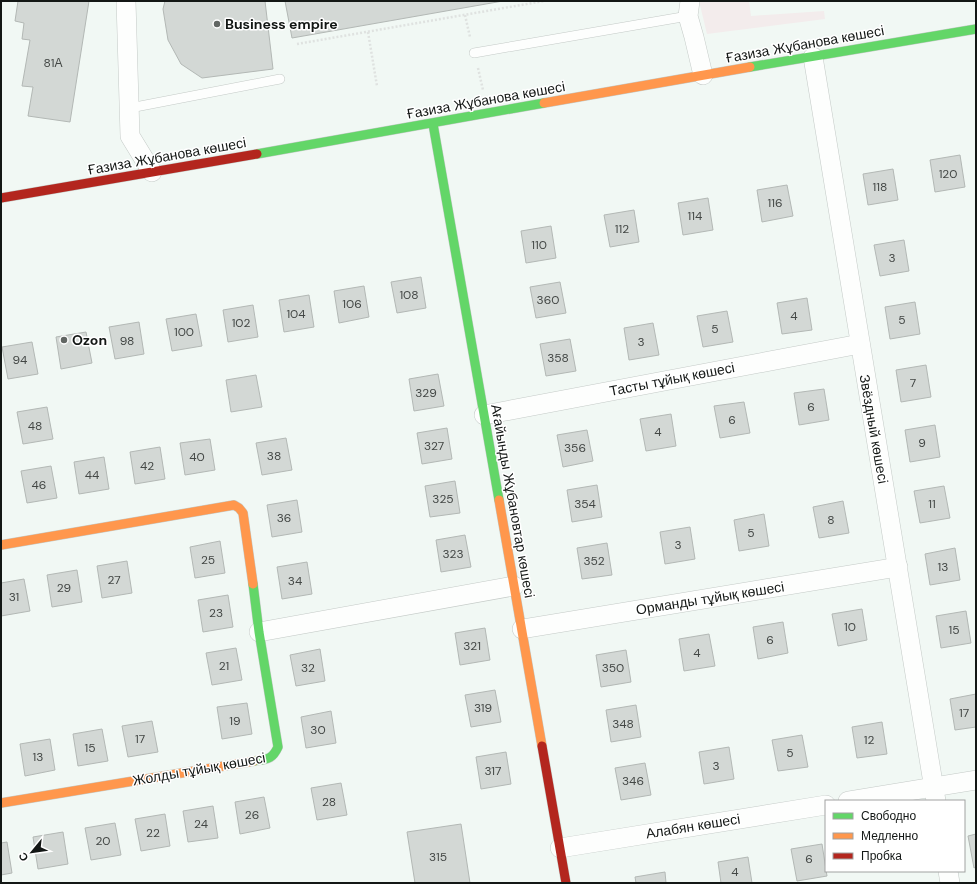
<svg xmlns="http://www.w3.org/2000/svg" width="977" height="884" font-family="'DM Sans',sans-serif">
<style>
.green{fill:#f3ecec}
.building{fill:#d3d8d5;stroke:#b3b8b5}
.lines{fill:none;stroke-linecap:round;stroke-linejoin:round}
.lane-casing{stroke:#c4cac7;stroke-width:10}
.street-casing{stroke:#c4cac7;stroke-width:20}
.fast-casing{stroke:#c4cac7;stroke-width:10}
.slow-casing{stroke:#c4cac7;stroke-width:10}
.jam-casing{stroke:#c4cac7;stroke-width:10}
.path{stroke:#dfe2e0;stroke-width:2.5;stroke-dasharray:2 2;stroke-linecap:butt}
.lane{stroke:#fdfefd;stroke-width:9}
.street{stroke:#fdfefd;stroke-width:19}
.fast{stroke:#63d668;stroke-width:9}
.slow{stroke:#ff974d;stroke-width:9}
.jam{stroke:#b3261e;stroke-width:9}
.poi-dot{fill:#616663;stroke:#fff;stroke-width:1.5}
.labels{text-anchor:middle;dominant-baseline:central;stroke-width:3;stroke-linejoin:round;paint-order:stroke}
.number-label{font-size:12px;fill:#434745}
.poi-label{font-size:14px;font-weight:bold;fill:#131715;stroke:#fff;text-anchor:start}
.street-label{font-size:14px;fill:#131715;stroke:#fff}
</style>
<rect width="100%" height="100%" fill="#f1f8f4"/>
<polygon class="green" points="699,1 749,1 751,16 824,11 825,19 707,34"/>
<g class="building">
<polygon points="18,1 89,1 70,122 28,116 33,87 22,86 30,40 22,39 24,23 15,21"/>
<polygon points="165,1 265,1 273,69 202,78 181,64 168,40 163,9"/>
<polygon points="285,1 503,1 292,38"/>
<polygon points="960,155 965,187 935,192 930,160"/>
<polygon points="893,169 898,200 868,205 863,174"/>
<polygon points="787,185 793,216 762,222 757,190"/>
<polygon points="708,198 713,230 683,235 678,203"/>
<polygon points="634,210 639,242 610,247 604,215"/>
<polygon points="551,226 556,258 526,263 521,231"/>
<polygon points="904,240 909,271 880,276 874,245"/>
<polygon points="421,277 426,308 397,313 391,282"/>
<polygon points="560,282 566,313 536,318 530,287"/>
<polygon points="364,286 369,317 339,323 334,291"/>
<polygon points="309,295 314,327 284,332 279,300"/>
<polygon points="807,298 812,330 782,334 777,303"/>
<polygon points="915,302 920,334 890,339 885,307"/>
<polygon points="253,305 258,337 228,342 223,310"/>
<polygon points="727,311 733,342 703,347 697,316"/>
<polygon points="196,314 202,346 172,351 166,319"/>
<polygon points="139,322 144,354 115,359 109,327"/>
<polygon points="653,323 659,355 629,360 624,328"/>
<polygon points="86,332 92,363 61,369 56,337"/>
<polygon points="570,339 576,371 546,376 540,344"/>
<polygon points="32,342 38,374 8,379 2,347"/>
<polygon points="926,365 931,397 901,402 896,370"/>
<polygon points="438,374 444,406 414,411 409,379"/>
<polygon points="256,375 262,407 231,412 226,380"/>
<polygon points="824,389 829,420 799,425 794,393"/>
<polygon points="744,402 750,433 720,438 714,406"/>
<polygon points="47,407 53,439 23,444 17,412"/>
<polygon points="671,414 676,446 646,451 640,419"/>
<polygon points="935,425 940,457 910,462 905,430"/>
<polygon points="447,428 452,459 422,464 417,433"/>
<polygon points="587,430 593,461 563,467 557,435"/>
<polygon points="286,438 292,470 262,475 256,443"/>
<polygon points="210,439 215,470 185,475 180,443"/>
<polygon points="160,447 165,479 135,484 130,452"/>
<polygon points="104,457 109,489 79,494 74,462"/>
<polygon points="51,466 57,498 27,503 21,471"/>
<polygon points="455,481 460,513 430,517 425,486"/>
<polygon points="597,485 602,517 572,522 567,490"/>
<polygon points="944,486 950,518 920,523 914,491"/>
<polygon points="297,500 302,532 272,537 267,505"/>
<polygon points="843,501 849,533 819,538 813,507"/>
<polygon points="764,514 769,546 739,551 734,520"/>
<polygon points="690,527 695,559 665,564 660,532"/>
<polygon points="465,535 471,567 441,572 436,540"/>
<polygon points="220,541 225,573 195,578 190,547"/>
<polygon points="607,543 612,575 582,579 577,548"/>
<polygon points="955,548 960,580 930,585 925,554"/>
<polygon points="127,561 132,593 102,598 97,566"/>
<polygon points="307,562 312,594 282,599 277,567"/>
<polygon points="77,570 82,602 52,607 47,575"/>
<polygon points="24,579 30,611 1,616 1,583"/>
<polygon points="228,595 233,627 203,632 198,600"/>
<polygon points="862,609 867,640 838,646 832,614"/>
<polygon points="966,611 971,643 941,648 936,616"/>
<polygon points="783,622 788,653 758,659 753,627"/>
<polygon points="485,628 490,660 460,665 455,633"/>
<polygon points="709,634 715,666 684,671 679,639"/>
<polygon points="236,648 242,680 212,685 206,653"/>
<polygon points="320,649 325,681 296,686 290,655"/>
<polygon points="626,650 631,682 601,687 596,655"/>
<polygon points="495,690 501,722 471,727 465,695"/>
<polygon points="976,694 976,727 955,730 950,699"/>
<polygon points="247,703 252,734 222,739 217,707"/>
<polygon points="636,705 641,737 611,742 606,710"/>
<polygon points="331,711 336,743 306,748 301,717"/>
<polygon points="152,721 158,752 128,757 122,726"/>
<polygon points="882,722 887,754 857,758 852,727"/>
<polygon points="102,729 108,761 78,766 73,734"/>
<polygon points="802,735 808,767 778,771 772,740"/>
<polygon points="50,739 55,770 25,776 20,744"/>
<polygon points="729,747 734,779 704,784 699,752"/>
<polygon points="506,752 511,784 481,789 476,757"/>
<polygon points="645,763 651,795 621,800 615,768"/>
<polygon points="341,783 347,815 317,820 311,788"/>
<polygon points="264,797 270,828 240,834 235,802"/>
<polygon points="213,806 218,838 188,842 183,811"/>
<polygon points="165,814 170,846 141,851 135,819"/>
<polygon points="115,823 121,855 91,860 85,828"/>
<polygon points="461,824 470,883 415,883 407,832"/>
<polygon points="63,832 68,864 38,869 33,837"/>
<polygon points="976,834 976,867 974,868 968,836"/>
<polygon points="7,842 12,873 1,875 1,843"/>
<polygon points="822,844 827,876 797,881 791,849"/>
<polygon points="748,857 752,883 721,883 718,862"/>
<polygon points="665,872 666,883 636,883 635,877"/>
</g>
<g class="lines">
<defs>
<g id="lane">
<polyline points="474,53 688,16 687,13"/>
<polyline points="130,108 280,79"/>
</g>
<g id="street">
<polyline points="126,1 130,136 152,172"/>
<polyline points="690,1 688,16 694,37 703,75"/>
<polyline points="813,57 936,801"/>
<polyline points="484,415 860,344"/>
<polyline points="522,629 898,567"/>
<polyline points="259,632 514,586"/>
<polyline points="848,801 976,780"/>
<polyline points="560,848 826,805"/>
<polyline points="948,871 950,883"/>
</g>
<g id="fast">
<polyline points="750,67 976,29"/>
<polyline points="433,124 499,500"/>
<polyline points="257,154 544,103"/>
<path d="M253,584L259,632L278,747C272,760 267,759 254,761"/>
</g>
<g id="slow">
<polyline points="544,103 750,67"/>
<polyline points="499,500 542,746"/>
<polyline points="1,545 234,505 239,508 243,513 253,584"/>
<polyline points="1,803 254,761"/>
</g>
<g id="jam">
<polyline points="1,198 257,154"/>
<polyline points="542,746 566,883"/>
</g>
</defs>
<use href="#lane" class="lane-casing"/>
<use href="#street" class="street-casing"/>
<use href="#fast" class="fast-casing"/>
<use href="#slow" class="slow-casing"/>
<use href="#jam" class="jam-casing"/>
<g class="path">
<polyline points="465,15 470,37"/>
<polyline points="368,32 377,86"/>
<polyline points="297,44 544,1"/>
<polyline points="478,68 483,90"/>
</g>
<use href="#lane" class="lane"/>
<use href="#street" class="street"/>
<use href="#fast" class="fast"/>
<use href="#slow" class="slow"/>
<use href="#jam" class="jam"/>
</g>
<g class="poi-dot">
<circle cx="217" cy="24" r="4"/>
<circle cx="64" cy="340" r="4"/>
</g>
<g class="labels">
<g class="number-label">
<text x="53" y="63">81А</text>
<text x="948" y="174">120</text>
<text x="880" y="187">118</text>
<text x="775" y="203">116</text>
<text x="695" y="216">114</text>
<text x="622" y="229">112</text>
<text x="539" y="245">110</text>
<text x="892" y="258">3</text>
<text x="409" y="295">108</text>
<text x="548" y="300">360</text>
<text x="352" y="304">106</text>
<text x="296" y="314">104</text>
<text x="794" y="316">4</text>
<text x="902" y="320">5</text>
<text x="241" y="323">102</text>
<text x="715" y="329">5</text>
<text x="184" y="332">100</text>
<text x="127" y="341">98</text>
<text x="641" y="342">3</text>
<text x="558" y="358">358</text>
<text x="20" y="360">94</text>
<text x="913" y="383">7</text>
<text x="426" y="393">329</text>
<text x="811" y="407">6</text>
<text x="732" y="420">6</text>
<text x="35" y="426">48</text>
<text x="658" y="432">4</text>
<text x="922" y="443">9</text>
<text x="434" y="446">327</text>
<text x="575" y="448">356</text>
<text x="274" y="456">38</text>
<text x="197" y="457">40</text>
<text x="147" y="466">42</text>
<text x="92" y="475">44</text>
<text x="39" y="485">46</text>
<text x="443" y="499">325</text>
<text x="585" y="504">354</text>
<text x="932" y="504">11</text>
<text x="284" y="518">36</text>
<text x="831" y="520">8</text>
<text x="751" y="533">5</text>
<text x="678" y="545">3</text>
<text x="453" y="554">323</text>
<text x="208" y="560">25</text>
<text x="594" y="561">352</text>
<text x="943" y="567">13</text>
<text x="114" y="580">27</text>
<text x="295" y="581">34</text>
<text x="64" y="588">29</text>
<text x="14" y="597">31</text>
<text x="216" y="613">23</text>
<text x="850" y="627">10</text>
<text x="954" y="630">15</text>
<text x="770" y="640">6</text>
<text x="472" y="646">321</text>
<text x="697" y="653">4</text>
<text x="224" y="666">21</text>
<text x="308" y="668">32</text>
<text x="613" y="668">350</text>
<text x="483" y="708">319</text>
<text x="964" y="713">17</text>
<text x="235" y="721">19</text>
<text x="623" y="724">348</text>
<text x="318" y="730">30</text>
<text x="140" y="739">17</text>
<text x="869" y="740">12</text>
<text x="90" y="748">15</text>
<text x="790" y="753">5</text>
<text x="38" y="757">13</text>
<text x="716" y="766">3</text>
<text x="493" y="771">317</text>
<text x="633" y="781">346</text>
<text x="329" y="802">28</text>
<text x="252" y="815">26</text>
<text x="201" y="824">24</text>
<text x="153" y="833">22</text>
<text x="103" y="841">20</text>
<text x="438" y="857">315</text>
<text x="809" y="859">6</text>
<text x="735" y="872">4</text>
</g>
<g class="poi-label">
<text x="225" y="24">Business empire</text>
<text x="72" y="340">Ozon</text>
</g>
<g class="street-label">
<text transform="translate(805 44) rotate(-10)">Ғазиза Жұбанова көшесі</text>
<text transform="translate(486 100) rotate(-10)">Ғазиза Жұбанова көшесі</text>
<text transform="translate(167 156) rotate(-10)">Ғазиза Жұбанова көшесі</text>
<text transform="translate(672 379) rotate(-11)">Тасты тұйық көшесі</text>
<text transform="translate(874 429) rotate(80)">Звёздный көшесі</text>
<text transform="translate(513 501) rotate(80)">Ағайынды Жұбановтар көшесі</text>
<text transform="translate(710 598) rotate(-9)">Орманды тұйық көшесі</text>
<text transform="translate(199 769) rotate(-10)">Жолды тұйық көшесі</text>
<text transform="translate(693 826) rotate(-9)">Алабян көшесі</text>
</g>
</g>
<rect width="977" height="884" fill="none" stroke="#131715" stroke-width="4"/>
<rect x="825" y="800" width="140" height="72" fill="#ffffff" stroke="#a1a2a1"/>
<rect x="833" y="813" width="20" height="6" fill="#63d668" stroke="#a1a2a1"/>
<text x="861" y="820" font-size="12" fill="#131715">Свободно</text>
<rect x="833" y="833" width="20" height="6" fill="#ff974d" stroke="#a1a2a1"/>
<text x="861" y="840" font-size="12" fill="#131715">Медленно</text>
<rect x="833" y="853" width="20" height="6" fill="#b3261e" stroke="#a1a2a1"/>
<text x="861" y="860" font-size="12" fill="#131715">Пробка</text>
<g transform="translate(32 852) rotate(241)" stroke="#ffffff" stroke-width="3" paint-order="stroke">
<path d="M0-3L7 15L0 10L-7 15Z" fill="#131715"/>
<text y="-6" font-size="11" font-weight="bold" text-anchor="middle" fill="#131715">С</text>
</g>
</svg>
